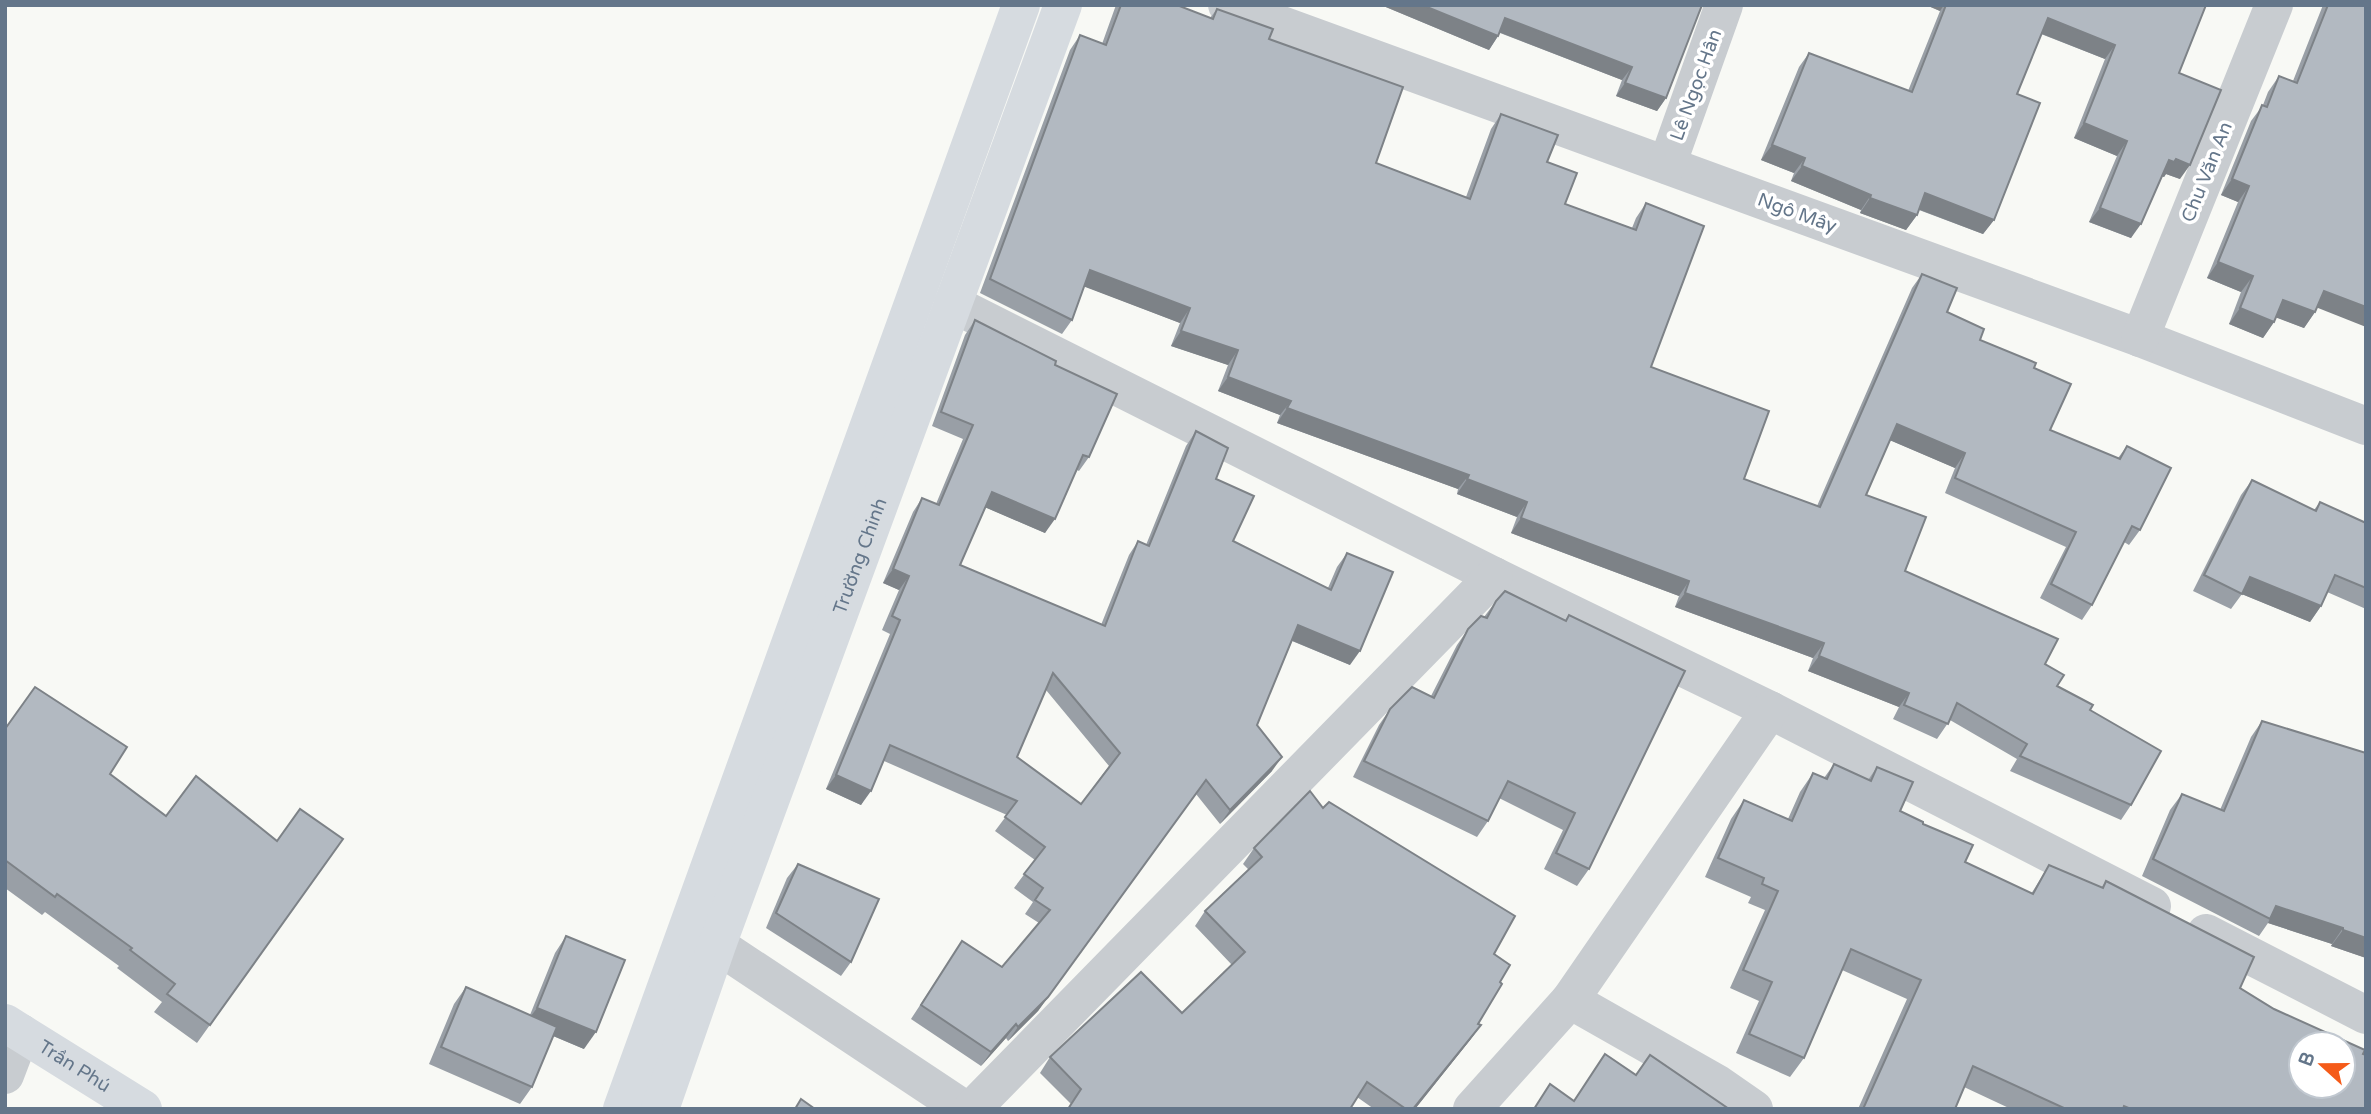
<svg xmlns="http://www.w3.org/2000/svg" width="2371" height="1114" font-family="'Varela Round',sans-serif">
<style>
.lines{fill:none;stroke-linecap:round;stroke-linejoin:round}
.street{stroke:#c8ccd0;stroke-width:38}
.secondary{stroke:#d6dbe0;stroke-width:38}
.wall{fill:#999fa6;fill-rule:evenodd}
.shaded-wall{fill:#7d8287}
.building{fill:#b2b9c1;stroke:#7d8287;stroke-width:2;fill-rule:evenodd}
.labels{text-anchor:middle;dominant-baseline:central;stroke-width:7;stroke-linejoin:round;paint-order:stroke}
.street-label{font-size:19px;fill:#64768a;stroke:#fff}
</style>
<rect width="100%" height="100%" fill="#f8f9f5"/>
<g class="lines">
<g class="street">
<polyline points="1227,5 2140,338 2366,426"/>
<polyline points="1667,165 1724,5"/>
<polyline points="953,304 1494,576 1770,710 2152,906"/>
<polyline points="2140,338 2274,5"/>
<polyline points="2206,933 2366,1015"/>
<polyline points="717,945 964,1109"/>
<polyline points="1570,1000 1718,1084 1754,1109"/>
<polyline points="5,1075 21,1033"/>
<polyline points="972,1109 1494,576"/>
<polyline points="1472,1109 1570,1000 1770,710"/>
</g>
<g class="secondary">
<path id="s1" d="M5,1023L143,1109"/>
<polyline points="622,1109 1021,5"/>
<path id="s2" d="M660,1109L717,945L1063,5"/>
</g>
</g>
<g class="wall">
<polygon points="1116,5 1177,5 1210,18 1217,9 1269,39 1376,163 1466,197 1491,129 1501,114 1547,162 1565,204 1632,228 1636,218 1646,203 1651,367 1744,479 1817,506 1912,288 1922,274 1947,312 1980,340 2034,368 2050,430 2118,458 2127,446 2140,530 2129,545 2124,542 2092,605 2082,620 2040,598 2066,547 1945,493 1955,468 1890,440 1866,495 1905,571 2045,664 2057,686 2090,710 2131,805 2121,820 2010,771 2017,759 1950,720 1937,739 1893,719 1899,707 1808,671 1813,658 1675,607 1679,596 1511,533 1517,517 1457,494 1458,489 1277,423 1280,415 1218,391 1228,365 1171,346 1180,323 1084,286 1072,320 1062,334 980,293 1070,50 1080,35 1102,44"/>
<polygon points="1381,5 1702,5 1666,98 1657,111 1616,96 1622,80 1500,33 1489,50"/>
<polygon points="1926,5 2206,5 2179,73 2180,179 2166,174 2164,177 2162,176 2131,238 2089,222 2117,156 2074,138 2105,59 2041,34 2017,94 1994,220 1983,234 1919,210 1917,215 1906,230 1860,213 1861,210 1791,181 1794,173 1761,160 1799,67 1809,53 1908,91 1940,11"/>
<polygon points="2323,5 2366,5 2317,308 2315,312 2304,328 2276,317 2274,322 2263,338 2229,324 2241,292 2207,278 2238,202 2221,195 2251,121 2263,105 2268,92 2279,76 2293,81"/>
<path d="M975,320L1055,365L1089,457L1079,471L1077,470L1045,533L985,507L960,565L1101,625L1129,555L1138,541L1146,545L1186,446L1196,431L1216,479L1233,541L1328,588L1337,567L1347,553L1350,665L1292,641L1257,725L1272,771L1220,824L1196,794L1038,1011L1008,1041L1006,1038L981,1066L911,1019L962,941L1002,967L1039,923L1025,914L1033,902L1014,888L1035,860L995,831L1007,815L884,761L861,805L826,789L890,634L882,630L899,590L883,583L913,512L922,498L936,504L963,439L932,426L965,335ZM1046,690L1109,766L1081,804L1017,757Z"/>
<polygon points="2252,480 2314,510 2320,502 2366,523 2366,609 2327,592 2321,606 2310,622 2242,594 2231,609 2193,591 2241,495"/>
<polygon points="1496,601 1565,621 1569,615 1589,869 1577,886 1544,869 1563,830 1499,798 1488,821 1477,837 1353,777 1379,725 1390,709 1431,696 1457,645 1468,629 1484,617"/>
<polygon points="2262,721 2366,753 2366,958 2331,946 2332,944 2268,923 2259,936 2142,876 2170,810 2182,794 2220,810 2251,737"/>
<polygon points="5,729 110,774 166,816 277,841 343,839 197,1043 154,1012 162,1002 117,968 119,966 45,912 42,915 5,888"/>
<polygon points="1834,764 1868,780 1877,767 1900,811 1923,824 1965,862 2031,894 2049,865 2101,888 2106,881 2240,988 2274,1009 2363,1054 2366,1109 2011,1109 1964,1087 1955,1109 1858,1109 1907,999 1842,970 1804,1058 1790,1077 1736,1053 1759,1001 1730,988 1765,910 1748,903 1751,897 1705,877 1731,819 1744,800 1788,819 1800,792 1813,773 1824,778"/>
<polygon points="1323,808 1494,954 1500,982 1478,1024 1481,1025 1470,1040 1415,1109 1374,1109 1357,1097 1071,1104 1040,1073 1050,1057 1182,1013 1232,965 1195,926 1205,911 1249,870 1243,864 1254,848"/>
<polygon points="798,864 851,962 841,976 766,928 787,878"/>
<polygon points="566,936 584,1049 553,1036 532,1087 520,1104 429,1064 454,1004 466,987 530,1015 555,953"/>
</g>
<g class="shaded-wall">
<polygon points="1381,5 1422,5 1498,36 1489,50"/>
<polygon points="1926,5 1944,5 1940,11"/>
<polygon points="1505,18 1632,67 1622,80 1496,31"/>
<polygon points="2048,18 2115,45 2105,59 2037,32"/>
<polygon points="1625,83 1666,98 1657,111 1616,96"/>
<polygon points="2084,123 2127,141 2117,156 2074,138"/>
<polygon points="1772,145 1805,158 1794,173 1761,160"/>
<polygon points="2176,159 2190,165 2180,179 2166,174 2164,177 2159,175 2169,160"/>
<polygon points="1802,166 1871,195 1861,210 1791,181"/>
<polygon points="2232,179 2249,186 2238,202 2221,195"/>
<polygon points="1925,193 1994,220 1983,234 1915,208"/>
<polygon points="1870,198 1917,215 1906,230 1860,213"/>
<polygon points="2100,208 2141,224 2131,238 2089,222"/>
<polygon points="2218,262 2253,276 2241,292 2207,278"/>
<polygon points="1090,270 1190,308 1180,323 1080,285"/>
<polygon points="2324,291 2366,307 2366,327 2313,306"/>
<polygon points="2283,300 2315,312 2304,328 2272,316"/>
<polygon points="2240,308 2274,322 2263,338 2229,324"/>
<polygon points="1181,331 1238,350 1228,365 1171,346"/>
<polygon points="1228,377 1291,401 1280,415 1218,391"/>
<polygon points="1287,408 1469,475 1458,489 1277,423"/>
<polygon points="1897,424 1965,453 1955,468 1887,439"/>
<polygon points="1467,479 1527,502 1517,517 1457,494"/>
<polygon points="992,492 1055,519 1045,533 982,506"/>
<polygon points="1521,518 1689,581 1679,596 1511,533"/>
<polygon points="893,569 909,576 899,590 883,583"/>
<polygon points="2250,577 2321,606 2310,622 2239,593"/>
<polygon points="1685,593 1824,643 1813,658 1675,607"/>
<polygon points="1298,625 1360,651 1350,665 1288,639"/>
<polygon points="1819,656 1909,693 1899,707 1808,671"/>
<polygon points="1282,757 1272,771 1220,824 1230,810"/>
<polygon points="836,775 871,791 861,805 826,789"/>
<polygon points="1206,780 1038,1011 1008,1041 1018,1027"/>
<polygon points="2276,906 2343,928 2332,944 2268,923"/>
<polygon points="2343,930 2366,938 2366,958 2331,946"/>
<polygon points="537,1008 596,1032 584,1049 525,1024"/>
<polygon points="1016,1024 1006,1038 981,1066 991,1052"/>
<polygon points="1481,1025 1470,1040 1415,1109 1413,1109"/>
</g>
<g class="building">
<polygon points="1121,5 1177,5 1213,19 1217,9 1273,29 1269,39 1403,87 1376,163 1470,199 1501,114 1558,135 1547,162 1577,173 1565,204 1636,230 1646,203 1704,226 1651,367 1769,411 1744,479 1820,507 1922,274 1957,288 1947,312 1984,329 1980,340 2036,363 2034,368 2071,384 2050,430 2120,459 2127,446 2171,468 2140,530 2132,526 2092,605 2051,584 2076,532 1955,478 1965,453 1897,424 1866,495 1926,517 1905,571 2058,639 2045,664 2064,675 2057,686 2093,705 2090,710 2161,751 2131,805 2020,756 2027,744 1957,703 1948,724 1904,705 1909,693 1819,656 1824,643 1685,593 1689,581 1521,518 1527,502 1467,479 1469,475 1287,408 1291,401 1228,377 1238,350 1181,331 1190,308 1090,270 1072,320 990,279 1080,35 1106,45"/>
<polygon points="1422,5 1702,5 1666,98 1625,83 1632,67 1505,18 1498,36"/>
<polygon points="1946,5 2206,5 2179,73 2221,90 2190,165 2176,159 2174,162 2169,160 2141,224 2100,208 2127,141 2084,123 2115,45 2048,18 2017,94 2040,103 1994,220 1925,193 1917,215 1870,198 1871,195 1802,166 1805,158 1772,145 1809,53 1912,92"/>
<polygon points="2328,5 2366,5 2366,307 2324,291 2315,312 2283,300 2274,322 2240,308 2253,276 2218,262 2249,186 2232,179 2262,105 2267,107 2279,76 2297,83"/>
<path d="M975,320L1056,361L1055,365L1117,394L1089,457L1083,455L1055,519L992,492L960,565L1105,626L1138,541L1149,546L1196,431L1228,448L1216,479L1254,496L1233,541L1331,590L1347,553L1393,572L1360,651L1298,625L1257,725L1282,757L1230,810L1206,780L1048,997L1018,1027L1016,1024L991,1052L921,1005L962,941L1002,967L1050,910L1035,900L1043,888L1024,874L1045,847L1005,817L1017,801L890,745L871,791L836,775L900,620L892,616L909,576L893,569L922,498L939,505L973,425L941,412ZM1053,673L1120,753L1081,804L1017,757Z"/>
<polygon points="2252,480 2316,511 2320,502 2366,523 2366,588 2335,575 2321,606 2250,577 2242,594 2204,575"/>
<polygon points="1505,591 1566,621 1569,615 1685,671 1589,869 1556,853 1575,813 1508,781 1488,821 1364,761 1390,709 1412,687 1434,698 1468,629 1481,616 1487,618 1496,601"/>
<polygon points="35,687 127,747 110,774 166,816 196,776 277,841 300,809 343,839 210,1025 167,994 175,984 130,950 132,948 57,894 55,897 5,860 5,729"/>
<polygon points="2262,721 2366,753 2366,938 2343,930 2343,928 2276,906 2270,919 2153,859 2182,794 2224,811"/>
<path d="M1834,764L1871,781L1877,767L1913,782L1900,811L1923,822V824L1973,845L1965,862L2033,894L2049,865L2103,888L2106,881L2254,957L2240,988L2274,1009L2365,1050L2363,1054L2366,1055V1109H2131L2124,1106L2123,1109H2066L1973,1066L1955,1109H1863L1921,980L1851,949L1804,1058L1749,1034L1772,982L1743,970L1778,891L1762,884L1764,878L1718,858L1744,800L1792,821L1813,773L1827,779ZM2301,1044H2343V1086H2301Z"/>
<polygon points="1310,791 1323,808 1329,802 1515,916 1494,954 1510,965 1500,982 1502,984 1478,1024 1481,1025 1413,1109 1406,1109 1367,1082 1350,1109 1068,1109 1081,1089 1050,1057 1141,972 1182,1013 1245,952 1205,911 1262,857 1254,848"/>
<polygon points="798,864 879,899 851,962 776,913"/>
<polygon points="566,936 625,960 596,1032 537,1008"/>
<polygon points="466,987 557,1027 532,1087 441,1047"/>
<polygon points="1605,1054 1636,1075 1650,1055 1729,1109 1534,1109 1550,1084 1574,1101"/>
<polygon points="801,1099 815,1109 795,1109"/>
</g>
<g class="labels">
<g class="street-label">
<text transform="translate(1696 85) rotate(-70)">Lê Ngọc Hân</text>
<text transform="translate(2207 172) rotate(-68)">Chu Văn An</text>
<text transform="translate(1797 213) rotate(20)">Ngô Mây</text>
<text stroke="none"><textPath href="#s2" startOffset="588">Trường Chinh</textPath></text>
<text stroke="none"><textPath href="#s1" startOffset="82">Trần Phú</textPath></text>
</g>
</g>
<rect width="2371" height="1114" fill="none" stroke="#64768a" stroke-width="14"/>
<g transform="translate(2322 1065) rotate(291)"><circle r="33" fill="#ffffff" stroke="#c1c8d0" stroke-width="2"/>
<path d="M0-5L12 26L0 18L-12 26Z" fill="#f55b19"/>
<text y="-10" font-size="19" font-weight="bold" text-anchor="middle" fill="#64768a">B</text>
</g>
</svg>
